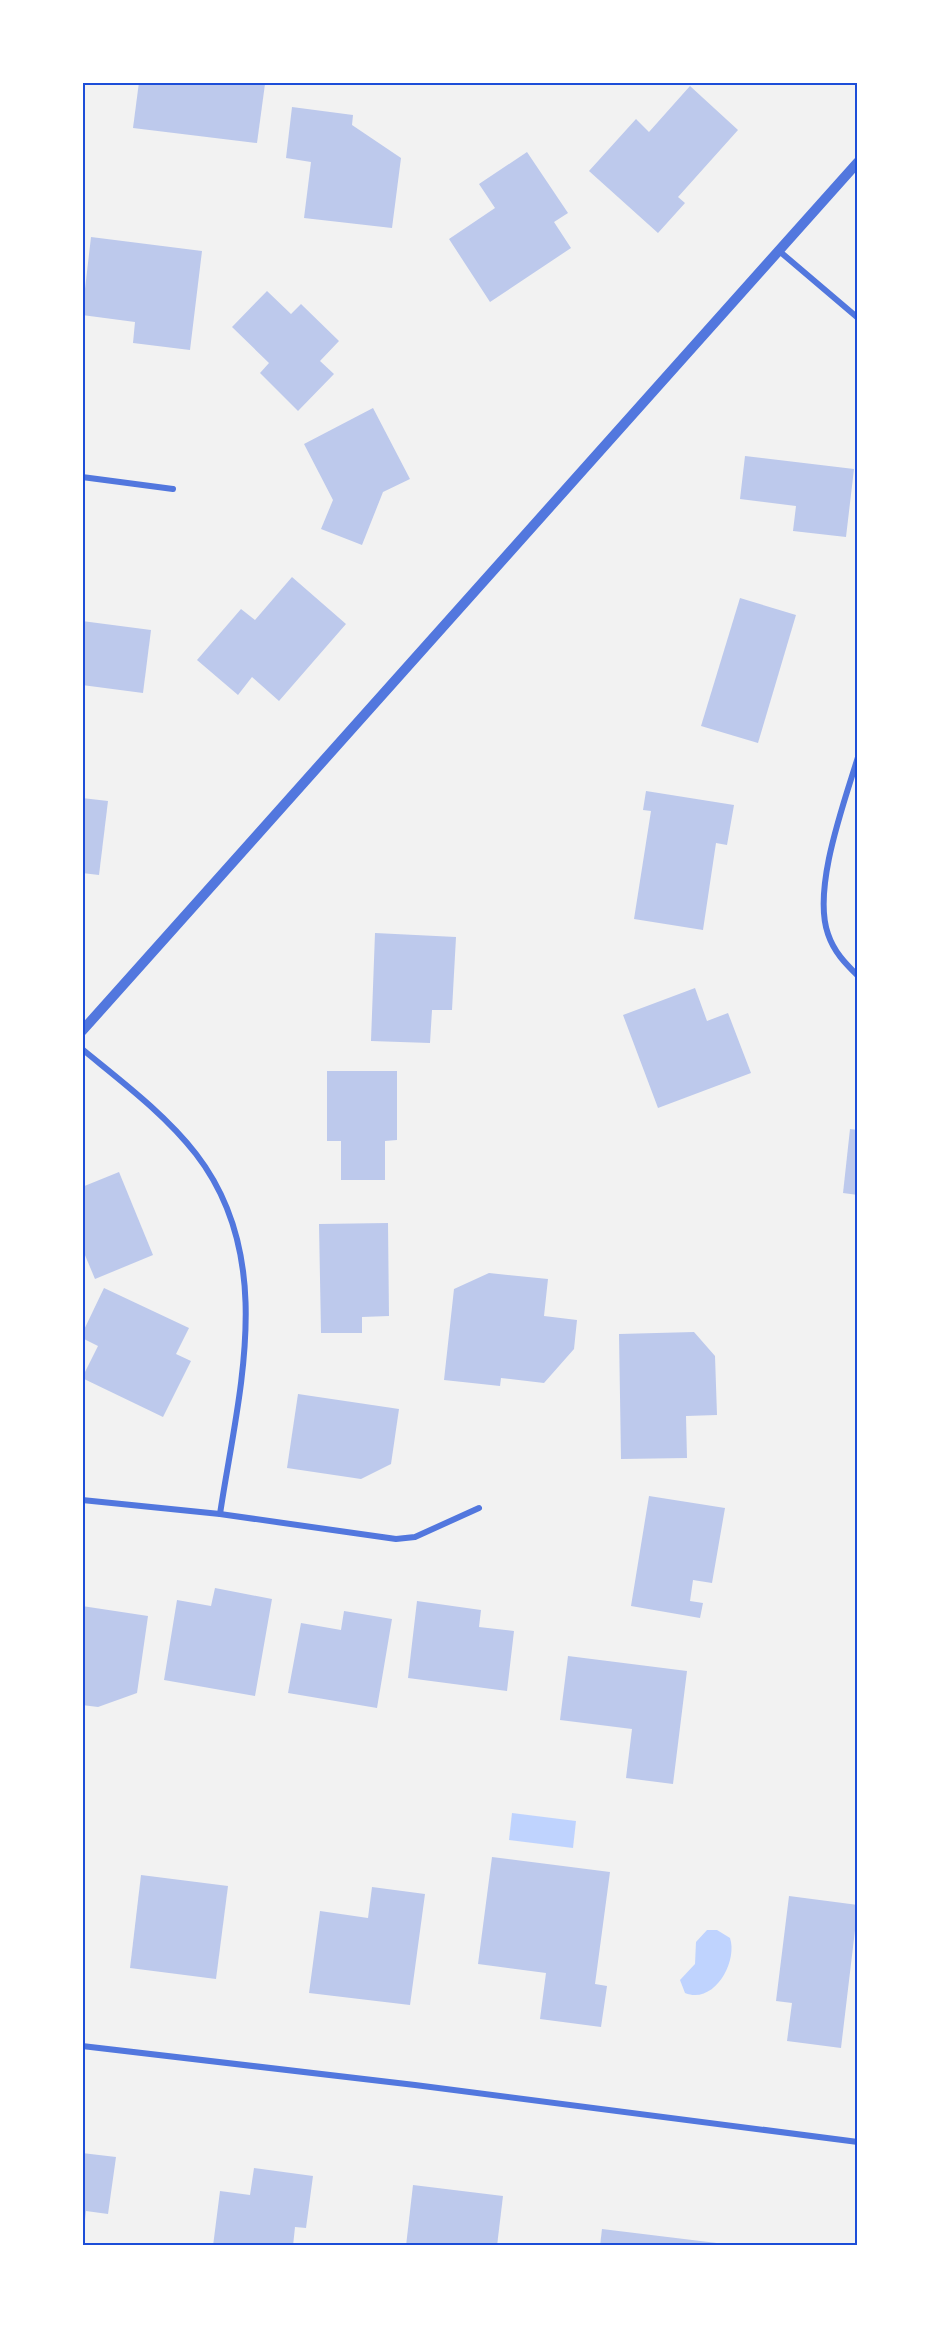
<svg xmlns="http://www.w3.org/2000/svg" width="940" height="2328" font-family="Jost,sans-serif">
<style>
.water{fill:#bfd3fe}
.building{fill:#bdc9ec}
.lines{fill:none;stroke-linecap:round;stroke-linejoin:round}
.minor{stroke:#5277de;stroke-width:6}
.tertiary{stroke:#5277de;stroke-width:10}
.neatline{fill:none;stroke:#1d4ed8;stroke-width:2}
</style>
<rect width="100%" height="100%" fill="#f2f2f2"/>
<g class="water">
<polygon points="512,1813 576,1821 573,1848 509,1840"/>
<path d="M707,1930H717L730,1938C738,1962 714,2005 685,1993L680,1980L695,1964L696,1942Z"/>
</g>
<g class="building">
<polygon points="139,82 265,84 257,143 133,128"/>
<polygon points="690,86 738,130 678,197 685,203 658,233 589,171 636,119 649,132"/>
<polygon points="292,107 353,115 352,125 401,158 392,228 304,218 311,162 286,158"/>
<polygon points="527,152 568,213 554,222 571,248 490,302 449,239 495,208 479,184"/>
<polygon points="91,237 202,251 190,350 133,343 135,322 82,315"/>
<polygon points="267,291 291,314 301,304 339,341 320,361 334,374 298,411 260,373 269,363 232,327"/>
<polygon points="373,408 410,479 383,492 362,545 321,529 333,500 304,444"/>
<polygon points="745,456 854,469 846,537 793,531 796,506 740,499"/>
<polygon points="292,577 346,624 279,701 252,677 238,695 197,660 241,609 255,620"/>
<polygon points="740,598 796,615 758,743 701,726"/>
<polygon points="82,621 151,630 143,693 82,685"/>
<polygon points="646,791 734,805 727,845 716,843 703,930 634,919 651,811 643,810"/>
<polygon points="82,798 108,801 99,875 82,873"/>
<polygon points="375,933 456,937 452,1010 432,1010 430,1043 371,1041"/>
<polygon points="695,988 707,1021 728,1013 751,1073 658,1108 623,1015"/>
<polygon points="327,1071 397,1071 397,1140 385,1141 385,1180 341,1180 341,1141 327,1141"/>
<polygon points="850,1129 858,1130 858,1195 843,1193"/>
<polygon points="119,1172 153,1255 95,1279 82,1248 82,1187"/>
<polygon points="388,1223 389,1316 362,1317 362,1333 321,1333 319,1224"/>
<polygon points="489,1273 548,1279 544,1316 577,1320 574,1349 544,1383 501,1378 500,1386 444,1380 454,1289"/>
<polygon points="104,1288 189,1328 176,1354 191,1361 163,1417 82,1378 98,1346 82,1338 82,1334"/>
<polygon points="694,1332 715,1356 717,1415 686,1416 687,1458 621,1459 619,1334"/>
<polygon points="298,1394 399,1409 391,1464 361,1479 287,1468"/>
<polygon points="649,1496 725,1508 712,1583 693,1580 690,1601 703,1603 700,1618 631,1606"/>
<polygon points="215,1588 272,1599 255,1696 164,1680 177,1600 211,1606"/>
<polygon points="417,1601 481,1610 479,1627 514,1631 507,1691 408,1678"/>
<polygon points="82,1606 148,1616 137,1693 98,1707 82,1705"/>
<polygon points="344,1611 392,1619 377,1708 288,1693 301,1623 341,1630"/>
<polygon points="568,1656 687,1671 673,1784 626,1778 632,1729 560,1720"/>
<polygon points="492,1857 610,1872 595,1984 607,1986 601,2027 540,2019 546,1973 478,1964"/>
<polygon points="141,1875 228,1886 216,1979 130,1968"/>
<polygon points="372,1887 425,1894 410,2005 309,1993 320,1911 368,1918"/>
<polygon points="789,1896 858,1905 841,2048 787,2041 792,2003 776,2001"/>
<polygon points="82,2153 116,2157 108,2214 86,2211 84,2229"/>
<polygon points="254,2168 313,2176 306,2228 295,2227 293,2246 213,2246 220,2191 250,2195"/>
<polygon points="413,2185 503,2196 497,2246 406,2246"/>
<polygon points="602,2229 725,2244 725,2246 600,2246"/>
</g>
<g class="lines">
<g class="minor">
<polyline points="778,250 858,318"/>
<polyline points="82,477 173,489"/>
<path d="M858,757C844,803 812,889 828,934C834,952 845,963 858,976"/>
<path d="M82,1049C121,1081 165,1114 196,1154C278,1260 238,1394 220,1514"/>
<polyline points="82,1500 220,1514 396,1539 415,1537 479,1508"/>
<polyline points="82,2046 415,2085 858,2142"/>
</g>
<polyline class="tertiary" points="82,1031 858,162"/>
</g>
<rect width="940" height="2328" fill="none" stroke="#ffffff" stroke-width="168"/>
<rect x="84" y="84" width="772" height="2160" class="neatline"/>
</svg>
